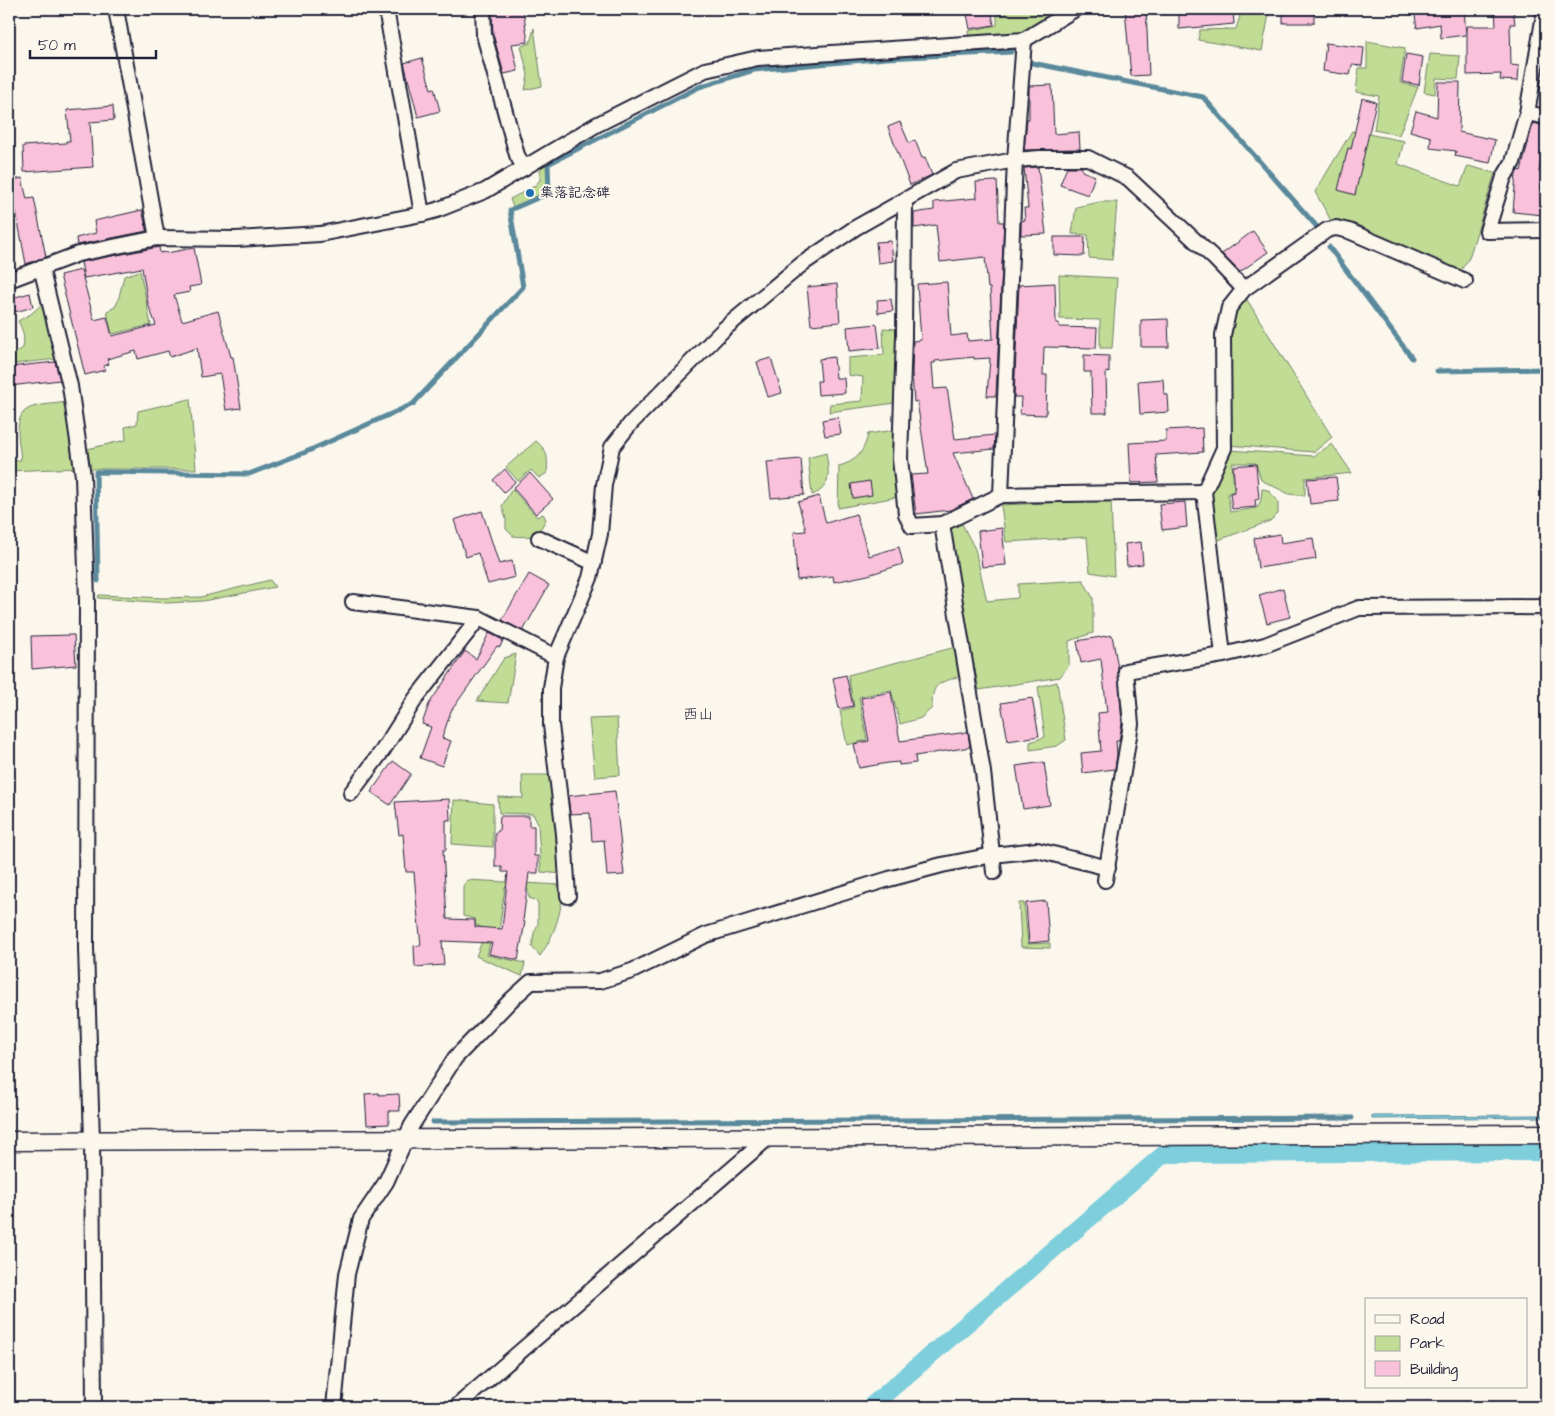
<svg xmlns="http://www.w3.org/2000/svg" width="1555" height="1416" font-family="'Architects Daughter','Klee One',sans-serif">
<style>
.green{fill:#c1dd95;stroke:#728068}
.water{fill:#7fcedc;stroke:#5a899c}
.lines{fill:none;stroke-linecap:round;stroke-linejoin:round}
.stream{stroke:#5a899c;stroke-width:5}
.canal{stroke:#7fcedc;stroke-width:18}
.building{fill:#f9c2da;stroke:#22223b}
.minor-casing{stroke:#22223b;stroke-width:18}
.tertiary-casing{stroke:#22223b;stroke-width:21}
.minor{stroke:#fbf7ec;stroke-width:14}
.tertiary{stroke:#fbf7ec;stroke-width:18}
.poi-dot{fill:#1f6fb2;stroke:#fbf7ec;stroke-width:2}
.labels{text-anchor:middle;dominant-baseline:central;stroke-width:4;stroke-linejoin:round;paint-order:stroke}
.poi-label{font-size:14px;font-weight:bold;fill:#22223b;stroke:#fbf7ec;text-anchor:start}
.neighbourhood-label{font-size:15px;fill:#22223b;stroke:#fbf7ec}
</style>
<rect width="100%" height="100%" fill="#fbf7ec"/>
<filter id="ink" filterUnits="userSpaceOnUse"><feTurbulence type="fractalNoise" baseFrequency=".02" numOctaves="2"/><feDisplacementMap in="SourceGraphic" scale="10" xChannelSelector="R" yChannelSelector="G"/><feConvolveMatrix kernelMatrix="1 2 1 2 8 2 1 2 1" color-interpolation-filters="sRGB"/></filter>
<g filter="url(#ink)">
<g class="green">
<polygon points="1005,9 1043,9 1045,22 1022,37 969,39 968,31 997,25 997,14 1005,15"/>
<polygon points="1240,9 1270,9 1262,51 1198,40 1200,30 1236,29 1240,16"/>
<polygon points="534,28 542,86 525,90 528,75 521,46 530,43"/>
<polygon points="1367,41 1405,48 1400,83 1418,87 1399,135 1374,130 1379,96 1356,92 1359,68 1367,68"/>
<polygon points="1430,54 1460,56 1458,79 1436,78 1435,94 1424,92"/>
<polygon points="1352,131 1404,141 1398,164 1460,186 1468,166 1495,173 1469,258 1461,270 1417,253 1347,223 1333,224 1315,192"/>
<path d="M547,162L548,192L513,207L510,199L535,186L540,180C540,171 539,167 547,162Z"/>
<polygon points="1100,202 1117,202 1112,260 1089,258 1088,235 1072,234 1076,207"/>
<polygon points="140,271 151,325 112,334 107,311 115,307 118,301 124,276"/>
<polygon points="1059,275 1117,278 1112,348 1100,348 1100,320 1060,319"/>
<polygon points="1244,295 1332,437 1314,452 1228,445 1227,336 1232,310"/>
<path d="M43,303L56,359L14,364V354L23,348C25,337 23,330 18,321L31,314Z"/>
<polygon points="883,328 897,329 895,403 829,412 830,404 862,401 863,377 848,375 848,358 884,355"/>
<polygon points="190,399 196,469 90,469 87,449 126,440 125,427 137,424 138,411"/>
<path d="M67,402L77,468L9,471V461L21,460C20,446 12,417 28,409C37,404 57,404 67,402Z"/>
<path d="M894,430L897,497L838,508L839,466C857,461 864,452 868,434Z"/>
<path d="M536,441C548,451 548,457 547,473L539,478L531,470L518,481L506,467Z"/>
<polygon points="1332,444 1352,473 1305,478 1305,496 1289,494 1261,480 1256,463 1232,463 1234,491 1228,493 1230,512 1257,508 1261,500 1262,489 1268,490 1278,501 1278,514 1270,521 1216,541 1209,496 1229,450 1314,456"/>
<path d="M826,453C829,471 832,488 812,495L808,458Z"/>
<path d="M512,489L537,517L543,514L546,519C537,537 533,538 513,536L506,529V519L502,506Z"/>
<polygon points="1111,500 1114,576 1090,572 1087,537 1006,542 1001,505"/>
<polygon points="962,524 975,549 987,601 1018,598 1018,584 1083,580 1093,598 1093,633 1069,641 1069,665 1060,677 979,690 947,529"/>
<polygon points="270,580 275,587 203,601 167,603 98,598 99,595 164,598 201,597"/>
<path d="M956,647L960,676C938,684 932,682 932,708L921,718L900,724L891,690L859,697L867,740L847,745L840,711L854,707L848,675Z"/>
<polygon points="516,654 508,703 477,701 504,658"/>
<polygon points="1057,682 1066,740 1057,746 1030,750 1030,742 1045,737 1038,687"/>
<polygon points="617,718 620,775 595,777 589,719"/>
<polygon points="522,775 551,775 562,874 541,872 538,824 533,814 499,813 498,797 523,798"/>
<polygon points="454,800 493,804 493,847 452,844"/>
<path d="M467,880L561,885L564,888C560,914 556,933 540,956L532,947L534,933L538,924V904L535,900L529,898L528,890L505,887L498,938H491L487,955L525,963L522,976L476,956L481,944L480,926H476L475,919L463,916V886Z"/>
<polygon points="1019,903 1024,903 1028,944 1050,943 1050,948 1021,947"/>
</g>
<polygon class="water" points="1546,1115 1546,1117 1372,1119 1372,1116"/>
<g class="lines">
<g class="stream">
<polyline points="1027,62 1203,97 1318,228"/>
<polyline points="1329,247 1412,358"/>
<polyline points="1437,371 1546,369"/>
<polyline points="98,581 96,472 249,474 306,452 413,404 523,287 510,210 549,193 548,164 699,87 754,70 886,58 1011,52"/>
<polyline points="433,1122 1352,1118"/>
</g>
<polyline class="canal" points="870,1407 1164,1154 1546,1152"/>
</g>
<g class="building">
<polygon points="503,9 503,11 523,9 528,42 512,44 518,71 504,74 493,34 492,11"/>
<polygon points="966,9 991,9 994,25 970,29"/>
<polygon points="1146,9 1149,75 1131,76 1125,10"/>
<polygon points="1200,9 1233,9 1234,24 1179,29 1179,14 1201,14"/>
<rect x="1283" y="9" width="31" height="14"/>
<polygon points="1414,9 1464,9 1466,35 1441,38 1440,24 1417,28"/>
<polygon points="1495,9 1513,9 1515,24 1510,24 1511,65 1519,66 1518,81 1500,80 1501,74 1467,75 1467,26 1496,26"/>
<polygon points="1326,43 1364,48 1362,66 1352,65 1350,75 1323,71"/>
<polygon points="1406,54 1423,57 1419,85 1402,82"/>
<polygon points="422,58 431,89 434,88 440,111 418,117 404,63"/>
<polygon points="1438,82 1460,82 1459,132 1495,140 1490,163 1455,156 1456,151 1430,148 1431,137 1410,131 1416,111 1437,117"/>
<polygon points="1052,85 1054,134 1079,132 1080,149 1024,150 1027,119 1029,119 1029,86"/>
<polygon points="1362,98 1376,102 1355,195 1338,190 1348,148 1351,149"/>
<polygon points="113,106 114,120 90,122 93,167 24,172 23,146 66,143 66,141 70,141 67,110"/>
<polygon points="900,122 909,143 915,140 922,158 925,157 932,175 910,185 888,127"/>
<polygon points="1533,123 1546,126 1539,172 1542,173 1540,192 1544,194 1543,215 1513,212 1516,174 1518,170 1521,171"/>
<polygon points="1038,167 1046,234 1021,235 1021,221 1025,220 1024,208 1028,208 1024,168"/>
<polygon points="1067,167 1082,167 1082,171 1095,176 1088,195 1060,185"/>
<polygon points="22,178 27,199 34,198 46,257 26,264 13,195 9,196 9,181"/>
<polygon points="997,181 999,222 1004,222 996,396 987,396 990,358 974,359 974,357 935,361 935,363 932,363 934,389 947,388 955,439 995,435 994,449 953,453 973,499 950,510 916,514 911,475 928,474 917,401 914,402 912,373 913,341 921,340 917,284 947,282 951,336 967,334 968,341 993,339 990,288 988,288 985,257 940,262 936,225 914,228 914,213 934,210 934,202 977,198 976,182"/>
<polygon points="142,210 147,231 77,245 76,238 96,233 94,221"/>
<polygon points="1253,231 1268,252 1240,272 1222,254"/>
<polygon points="1054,237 1085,237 1084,256 1054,255"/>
<polygon points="891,241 893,261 878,263 876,242"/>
<polygon points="159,247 160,253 165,252 166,253 194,248 201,285 189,287 190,292 174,295 182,321 218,311 231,357 233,357 241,408 226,410 220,374 201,377 197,348 170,357 168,351 138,359 136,351 107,359 109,364 104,366 105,370 85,375 60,275 81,270 94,320 107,317 112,336 156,325 148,304 142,268 84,278 81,262"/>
<polygon points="1055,283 1056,323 1059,323 1059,327 1097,328 1096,348 1044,347 1043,375 1047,375 1046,415 1020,414 1021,397 1014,397 1019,285"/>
<polygon points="837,284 840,322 811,325 807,287"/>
<polygon points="30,293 33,307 15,312 12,298"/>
<polygon points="891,299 893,311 878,313 877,300"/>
<polygon points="1168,319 1169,347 1141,347 1141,320"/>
<polygon points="877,324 880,348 849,351 847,327"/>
<polygon points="1084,355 1109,356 1109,373 1106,372 1107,413 1092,413 1091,372 1084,372"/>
<polygon points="834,357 836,378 844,378 845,393 818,395 817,381 821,381 819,359"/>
<polygon points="771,358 782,393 768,397 757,362"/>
<polygon points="55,362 60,380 10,386 9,367"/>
<polygon points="1163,379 1164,394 1168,395 1169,412 1140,414 1138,381"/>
<polygon points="838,417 841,434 825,436 822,420"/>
<polygon points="1202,428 1203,452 1156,455 1158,482 1131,483 1129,443 1166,441 1166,430"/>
<polygon points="801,459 804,495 771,498 767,462"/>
<polygon points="1256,464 1259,499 1255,500 1256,507 1232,509 1230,493 1235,492 1233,466"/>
<polygon points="505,469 515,482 504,492 493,480"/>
<polygon points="530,473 553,499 536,514 513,488"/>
<polygon points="1336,477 1339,501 1310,504 1307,479"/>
<polygon points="870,481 872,495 853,498 851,484"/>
<polygon points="819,496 826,523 856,514 869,556 899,547 903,564 868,575 834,582 833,576 797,580 794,532 806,531 798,502"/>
<polygon points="1185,502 1187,527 1162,530 1159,504"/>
<polygon points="482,511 499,564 512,561 515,577 488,584 478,553 466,557 454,520"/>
<polygon points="1002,528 1006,565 982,567 978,531"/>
<polygon points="1280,534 1281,543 1313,538 1316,559 1258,568 1254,538"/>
<polygon points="1141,542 1143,564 1127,566 1125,544"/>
<polygon points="529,574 549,585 523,631 502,620"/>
<polygon points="1283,588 1290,617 1267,623 1259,595"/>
<polygon points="489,633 503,640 500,647 497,646 451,711 442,738 451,741 442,766 420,758 431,727 422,724 429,704 465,651 476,659"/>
<polygon points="74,635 76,665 32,669 31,636"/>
<polygon points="1112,635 1118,668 1122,724 1119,741 1116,741 1117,754 1115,769 1083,773 1081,753 1101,751 1098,713 1107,712 1101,659 1081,663 1077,641"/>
<polygon points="846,675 853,706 839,709 833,678"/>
<polygon points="891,692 900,741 968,732 970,747 915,756 916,763 899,765 899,762 888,763 859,768 854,744 869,741 861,698"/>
<polygon points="1032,698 1039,736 1008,741 1001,703"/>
<polygon points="393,761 411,774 390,805 371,792"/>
<polygon points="1044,762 1050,805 1023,809 1016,766"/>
<polygon points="615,791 624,875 607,876 604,840 592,841 590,813 570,814 568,796"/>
<polygon points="449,799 450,820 446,820 446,850 443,850 447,919 475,920 475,927 502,929 508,872 502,872 502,867 495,867 495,833 499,831 500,816 529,816 529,826 534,826 534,856 538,856 538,873 529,873 523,921 525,922 518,960 489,954 492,943 442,941 444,965 415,967 414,946 421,945 417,909 414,872 406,872 403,834 399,835 395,802"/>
<polygon points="1046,901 1049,941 1029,943 1026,903"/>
<polygon points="379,1093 379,1095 399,1094 400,1111 389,1111 389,1124 367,1125 365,1094"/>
</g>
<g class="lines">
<defs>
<g id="minor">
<polyline points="116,9 157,238"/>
<polyline points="386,9 422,214"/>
<polyline points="483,9 484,35 517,155 524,168"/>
<polyline points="1545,9 1527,113 1513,162 1504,177 1487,231 1546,230"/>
<polyline points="1527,113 1546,117"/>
<polyline points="905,200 904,336 900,459 906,514 912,526 942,524 1001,495 1204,492"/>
<polyline points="41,267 70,386 83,476 87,601 86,948 92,1140 94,1407"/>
<polyline points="9,280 78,254 157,238 236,239 320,234 422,214 437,210 485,191 596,125 705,70 758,58 1024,40 1075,9"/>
<polyline points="1001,495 1015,160 1024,40"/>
<polyline points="942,524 983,772 994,872"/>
<polyline points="539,538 594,563"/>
<polyline points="353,602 479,618 556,657"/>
<polyline points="1223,655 1204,492 1224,448 1223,335 1229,308 1244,289 1327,230 1336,228 1349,231 1465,281"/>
<polyline points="351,793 383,750 416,698 479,618"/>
<polyline points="1105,880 1131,724 1126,671 1223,655 1265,645 1359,608 1546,607"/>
<polyline points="568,896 564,834 551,725 551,688 556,657 590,578 600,534 604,485 612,447 631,423 724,329 802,264 855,228 956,171 1015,160 1040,158 1088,158 1128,178 1215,259 1244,289"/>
<polyline points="334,1407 347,1274 361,1219 386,1182 412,1125 455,1058 511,1000 531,982 600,981 632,971 706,935 889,879 942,865 993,855 1037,850 1108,868"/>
<polyline points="456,1407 768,1138"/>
</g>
<polyline id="tertiary" points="9,1141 1546,1134"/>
</defs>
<use href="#minor" class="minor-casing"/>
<use href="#tertiary" class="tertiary-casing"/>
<use href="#minor" class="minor"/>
<use href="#tertiary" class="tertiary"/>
</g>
</g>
<circle class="poi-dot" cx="530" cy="193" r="5"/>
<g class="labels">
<g class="poi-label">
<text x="540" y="193">集落記念碑</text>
</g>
<g class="neighbourhood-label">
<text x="698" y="714">西山</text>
</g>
</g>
<rect width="1555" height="1416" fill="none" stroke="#fbf7ec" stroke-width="30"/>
<rect x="15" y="15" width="1525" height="1386" fill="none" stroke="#22223b" stroke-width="2" filter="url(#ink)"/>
<rect x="1365" y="1298" width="162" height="90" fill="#fbf7ec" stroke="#a4a2a5"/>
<rect x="1375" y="1315" width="25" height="8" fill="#fbf7ec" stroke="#a4a2a5"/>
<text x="1410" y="1324" font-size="15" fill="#22223b">Road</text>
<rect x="1375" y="1336" width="25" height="15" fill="#c1dd95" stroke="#a4a2a5"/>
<text x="1410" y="1348" font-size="15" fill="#22223b">Park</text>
<rect x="1375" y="1361" width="25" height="15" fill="#f9c2da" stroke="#a4a2a5"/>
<text x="1410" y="1374" font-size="15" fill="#22223b">Building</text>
<path d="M30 50v8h126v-8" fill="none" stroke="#22223b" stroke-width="2.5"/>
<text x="38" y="50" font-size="15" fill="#22223b" stroke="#fbf7ec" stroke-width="4" paint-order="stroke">50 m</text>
</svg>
